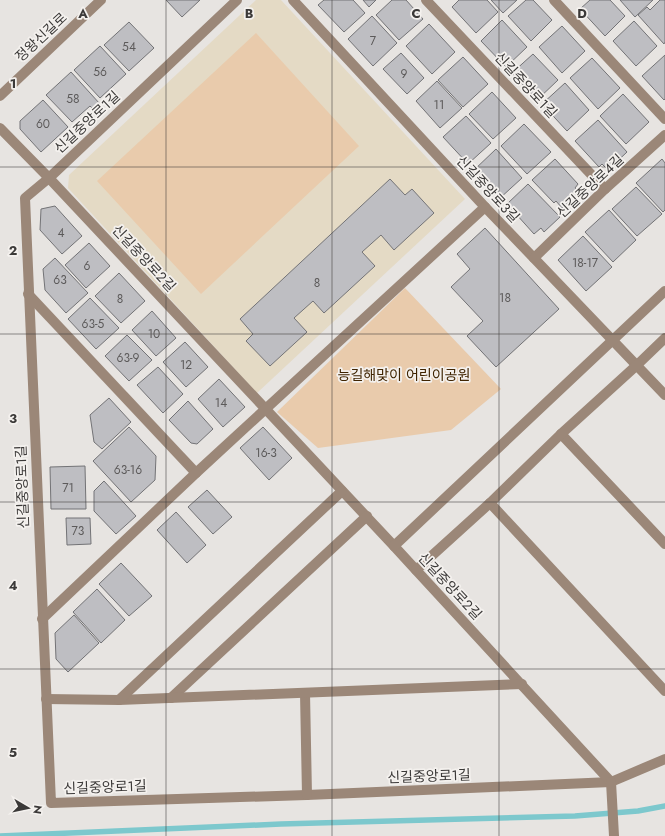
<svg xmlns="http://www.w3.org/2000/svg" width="665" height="836" font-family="Jost,'Noto Sans KR',sans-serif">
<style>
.education{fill:#e4dac5}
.green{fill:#e9cbac}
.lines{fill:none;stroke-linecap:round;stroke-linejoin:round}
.stream{stroke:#7dc8cd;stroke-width:5.5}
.building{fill:#bebec2;stroke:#737376}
.minor{stroke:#9b8778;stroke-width:10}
.grid{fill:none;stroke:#3b3938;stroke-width:1;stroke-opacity:0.55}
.labels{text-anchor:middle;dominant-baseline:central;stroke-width:3.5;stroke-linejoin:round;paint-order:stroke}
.number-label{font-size:12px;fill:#5c5a5a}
.street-label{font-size:14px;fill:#3b3938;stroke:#f4f1ee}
.park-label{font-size:14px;fill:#402502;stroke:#f4f1ee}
.grid-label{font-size:13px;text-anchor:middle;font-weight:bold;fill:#3b3938;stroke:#f4f1ee;stroke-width:3.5;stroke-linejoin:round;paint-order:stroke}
</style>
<rect width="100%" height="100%" fill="#e7e4e1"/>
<polygon class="education" points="256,0 281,0 465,199 257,393 68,188 69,175"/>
<g class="green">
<polygon points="256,33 359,146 201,294 97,181"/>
<polygon points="405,288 501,389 451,430 318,448 277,412"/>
</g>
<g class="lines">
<polyline class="stream" points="0,836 281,824 575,816 638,811 665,806"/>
</g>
<g class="building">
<polygon points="166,0 200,0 182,17"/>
<polygon points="324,0 353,0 365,13 344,32 318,5"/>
<polygon points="363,0 376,0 369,7"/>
<polygon points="392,0 406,0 423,19 399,40 376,15"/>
<polygon points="459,0 487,0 498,12 476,33 452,7"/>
<polygon points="491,0 517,0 503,13"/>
<polygon points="526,0 533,0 552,20 531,41 508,16"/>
<polygon points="590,0 610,0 625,16 605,36 580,9"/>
<polygon points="620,0 653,0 635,17"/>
<polygon points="660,0 665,0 665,42 664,44 638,15 647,7 650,10"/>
<polygon points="372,16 397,43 373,66 348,39"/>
<polygon points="502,20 527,47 506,67 481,41"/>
<polygon points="634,21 657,46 636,66 613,41"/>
<polygon points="129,22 154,48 129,71 104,45"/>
<polygon points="429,24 455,52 432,74 406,46"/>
<polygon points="562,26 585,51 562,73 539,47"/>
<polygon points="100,46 126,74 100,98 74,70"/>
<polygon points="401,53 424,78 407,94 383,69"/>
<polygon points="533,54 558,80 537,100 512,73"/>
<polygon points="665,55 665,99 664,100 642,76"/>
<polygon points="463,57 488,84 463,107 438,80"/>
<polygon points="592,58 620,88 598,109 570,78"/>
<polygon points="71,72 100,104 94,110 90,106 72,122 46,95"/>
<polygon points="437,81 462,108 440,128 416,101"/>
<polygon points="565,83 589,110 567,131 542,104"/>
<polygon points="492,92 516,118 493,139 469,114"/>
<polygon points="623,94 649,122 626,144 600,116"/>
<polygon points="43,100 68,127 41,152 20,129 20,121"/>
<polygon points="466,116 491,143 468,164 443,137"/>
<polygon points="598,120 627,152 608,170 602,164 599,167 575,141"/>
<polygon points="524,124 551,152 527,174 501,146"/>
<polygon points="496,149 522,178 499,199 473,171"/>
<polygon points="555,159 578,184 575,188 579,192 562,208 556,201 554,203 532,180"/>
<polygon points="662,159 665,163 665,210 663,212 636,183"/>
<polygon points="390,179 405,195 412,189 434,213 394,250 381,235 362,252 375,266 324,313 313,301 294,318 307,332 270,366 246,341 253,334 240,319"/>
<polygon points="528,184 560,217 544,232 541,228 534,234 507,204"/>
<polygon points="636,187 662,214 637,236 612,209"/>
<polygon points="55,206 82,236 62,254 40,230 41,209"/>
<polygon points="609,210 636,240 613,262 585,232"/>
<polygon points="485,228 559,309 496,367 467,336 483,321 451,287 470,269 457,254"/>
<polygon points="583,236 612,267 586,291 558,260"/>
<polygon points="89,243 110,266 86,288 65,265"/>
<polygon points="55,258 88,293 66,313 45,290 43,269"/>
<polygon points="119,273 145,301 121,323 95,296"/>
<polygon points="90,298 119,328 96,349 68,319"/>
<polygon points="152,311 176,338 156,356 132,330"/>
<polygon points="127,335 152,360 129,381 105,356"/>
<polygon points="185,342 208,367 186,387 163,362"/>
<polygon points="158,367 183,394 163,413 137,385"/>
<polygon points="219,379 245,407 223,427 198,399"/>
<polygon points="109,398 131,422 102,449 94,442 90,415"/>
<polygon points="188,401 213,429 197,444 191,443 169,420"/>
<polygon points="129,427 156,456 155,480 131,502 93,461"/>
<polygon points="263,427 292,458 269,480 240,448"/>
<polygon points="85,466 86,509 51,509 50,467"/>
<polygon points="104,481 136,516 116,534 94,511 94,491"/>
<polygon points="207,490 232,517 213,534 188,507"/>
<polygon points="176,512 206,545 187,563 157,530"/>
<polygon points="66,518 90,518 91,544 67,545"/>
<polygon points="121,563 152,596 129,616 99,584"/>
<polygon points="97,589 125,620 101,643 73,612"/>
<polygon points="74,615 99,643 68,672 56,659 55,633"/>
</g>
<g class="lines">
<g class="minor">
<polyline points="237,0 49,178 25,198 51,803 307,795 611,782 665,759"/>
<polyline points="293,0 485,207 665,395"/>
<polyline points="426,0 605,189"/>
<polyline points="554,0 665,119"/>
<polyline points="0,96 101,0"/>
<polyline points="0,128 49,178 394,546 416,570 611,782"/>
<polyline points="534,258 605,189 665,135"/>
<polyline points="28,294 196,473"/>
<polyline points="561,434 665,544"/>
<polyline points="490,503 665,691"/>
<polyline points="394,546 665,291"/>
<polyline points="416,570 490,503 561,434 637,365 665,338"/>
<polyline points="42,619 196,473 485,207"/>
<polyline points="305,693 307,795"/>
<polyline points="171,698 367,516"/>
<polyline points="46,699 119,700 522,684"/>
<polyline points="119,700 342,491"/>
<polyline points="611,782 614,836"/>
</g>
</g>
<path class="grid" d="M166,0V836M332,0V836M499,0V836M0,167H665M0,334H665M0,502H665M0,669H665"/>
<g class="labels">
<g class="number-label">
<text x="373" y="41">7</text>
<text x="129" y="47">54</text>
<text x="100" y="72">56</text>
<text x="404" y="74">9</text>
<text x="73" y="99">58</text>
<text x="439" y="105">11</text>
<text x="43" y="124">60</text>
<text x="61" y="233">4</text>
<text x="585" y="263">18-17</text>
<text x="87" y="266">6</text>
<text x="60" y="280">63</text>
<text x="317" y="283">8</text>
<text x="505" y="298">18</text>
<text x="120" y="299">8</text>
<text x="93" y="324">63-5</text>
<text x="154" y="334">10</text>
<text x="128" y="358">63-9</text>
<text x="186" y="365">12</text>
<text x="221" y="403">14</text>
<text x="266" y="453">16-3</text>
<text x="128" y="470">63-16</text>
<text x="68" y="488">71</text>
<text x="78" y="531">73</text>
</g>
<g class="street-label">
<text transform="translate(41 37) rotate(-43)">정왕신길로</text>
<text transform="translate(526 85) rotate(47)">신길중앙로1길</text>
<text transform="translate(87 122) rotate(-43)">신길중앙로1길</text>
<text transform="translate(590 186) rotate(-43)">신길중앙로4길</text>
<text transform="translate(488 189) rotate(47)">신길중앙로3길</text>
<text transform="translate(144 258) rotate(47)">신길중앙로2길</text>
<text transform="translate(22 487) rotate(-92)">신길중앙로1길</text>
<text transform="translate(450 586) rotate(47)">신길중앙로2길</text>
<text transform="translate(429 776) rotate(-2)">신길중앙로1길</text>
<text transform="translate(105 787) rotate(-2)">신길중앙로1길</text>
</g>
<g class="park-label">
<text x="404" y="375">능길해맞이 어린이공원</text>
</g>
</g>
<g class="grid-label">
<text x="83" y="18">A</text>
<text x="249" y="18">B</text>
<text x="416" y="18">C</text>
<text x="582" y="18">D</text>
<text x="13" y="88">1</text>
<text x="13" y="255">2</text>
<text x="13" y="423">3</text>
<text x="13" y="590">4</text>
<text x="13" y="757">5</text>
</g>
<g transform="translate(28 808) rotate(99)" stroke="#f4f1ee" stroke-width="3" paint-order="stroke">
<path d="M0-3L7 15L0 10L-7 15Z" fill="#3b3938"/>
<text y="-6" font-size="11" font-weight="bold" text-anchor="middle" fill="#3b3938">N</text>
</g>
</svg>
